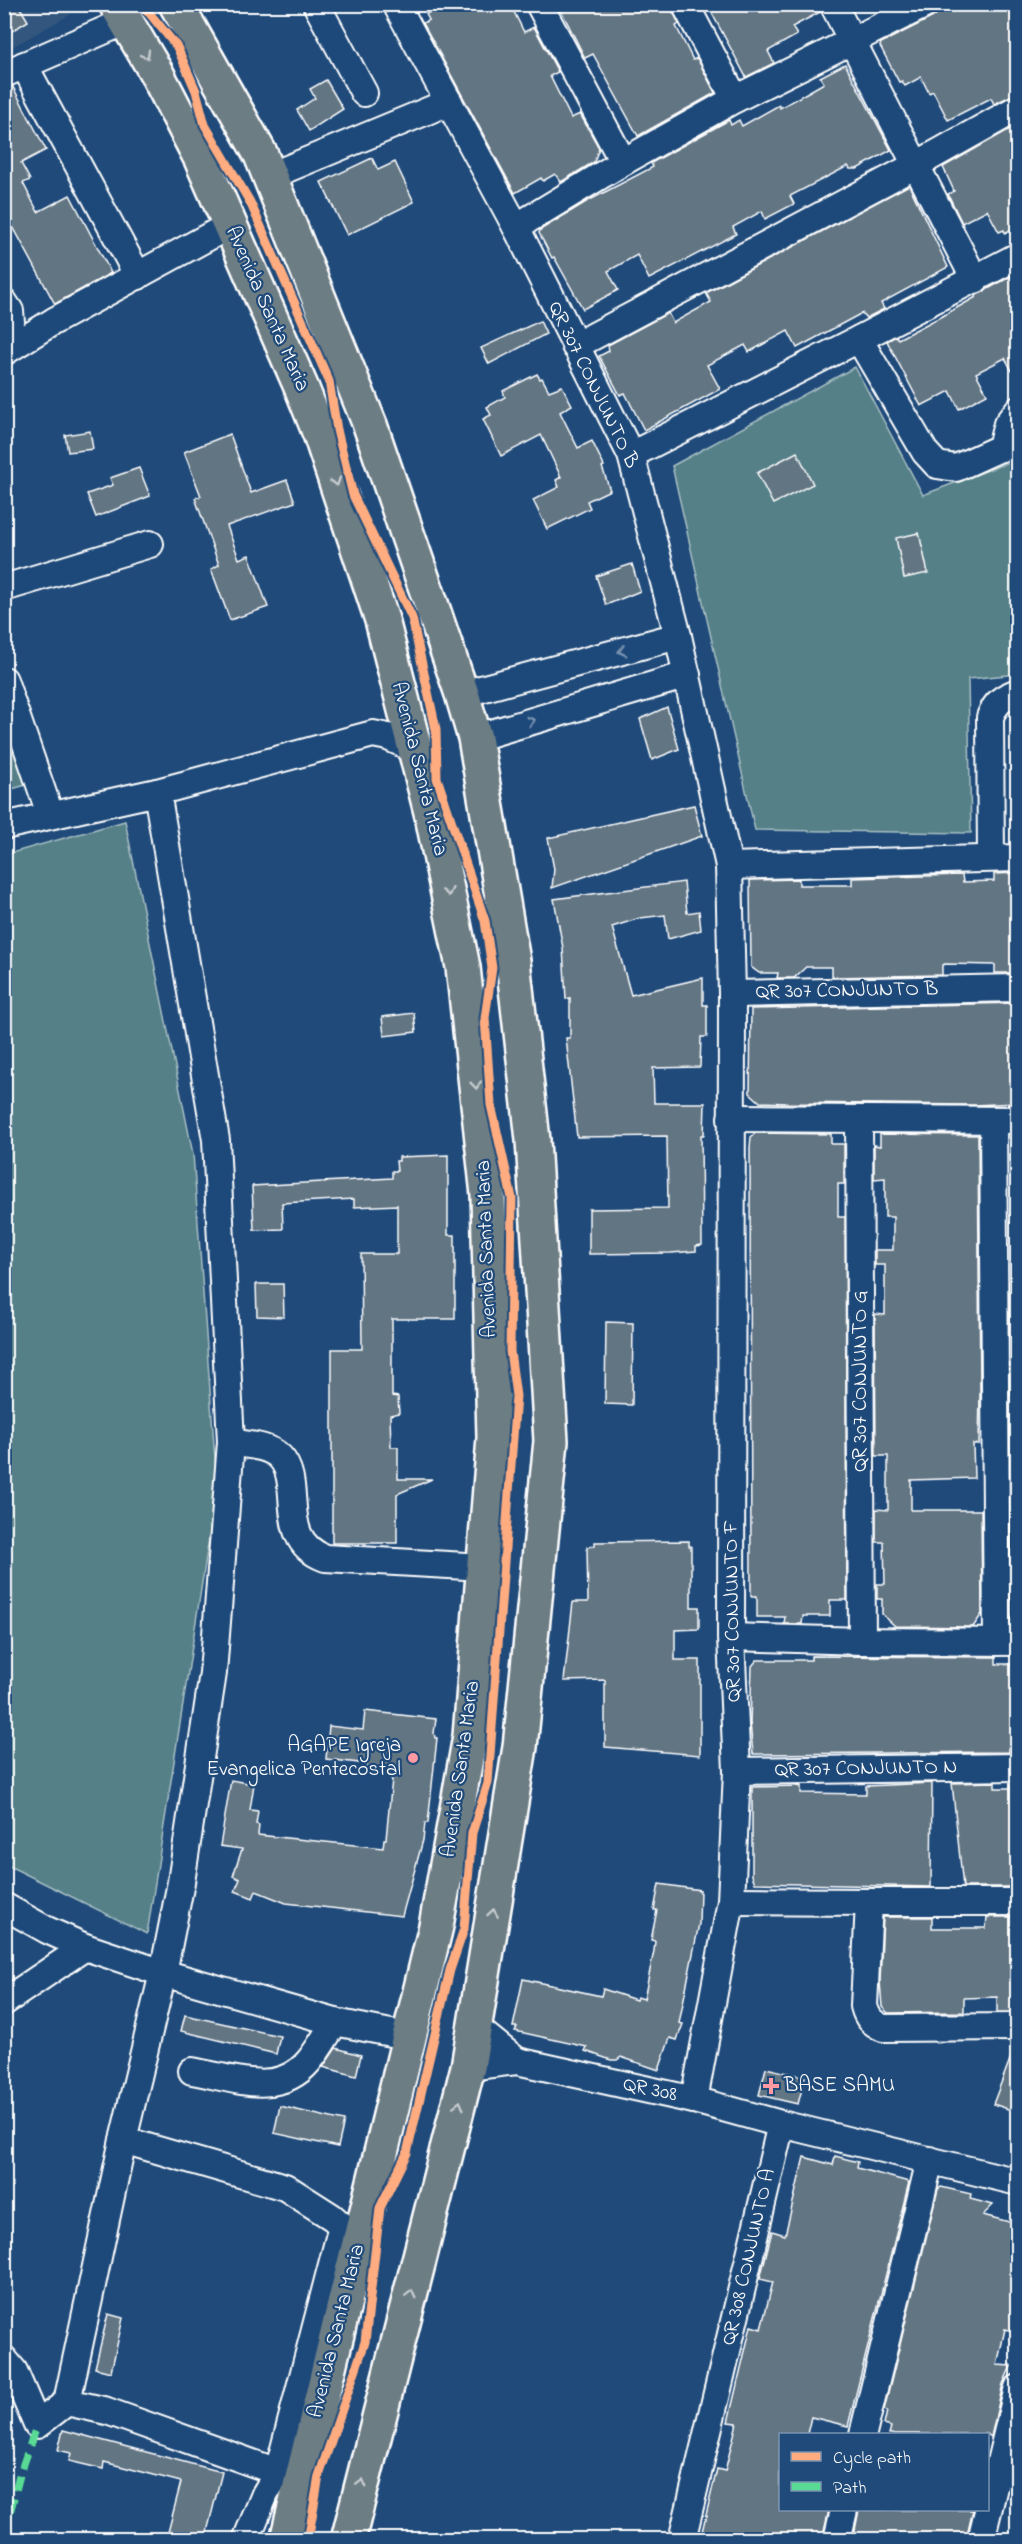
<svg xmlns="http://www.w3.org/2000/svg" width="1022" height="2544" font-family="'Indie Flower',sans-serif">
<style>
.built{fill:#33577d}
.green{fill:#558088;stroke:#aac0c4;stroke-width:1.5}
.building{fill:#627583;stroke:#fff;stroke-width:1.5}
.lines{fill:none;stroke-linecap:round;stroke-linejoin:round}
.minor-casing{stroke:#fff;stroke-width:30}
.major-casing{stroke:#fff;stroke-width:38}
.minor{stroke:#1f4a7a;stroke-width:26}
.major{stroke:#6d7d84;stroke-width:33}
.quiet{stroke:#5adb95;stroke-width:8;stroke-dasharray:15 8;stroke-linecap:butt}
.cycleway-casing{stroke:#1f4a7a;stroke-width:13}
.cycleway{stroke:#ffac80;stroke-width:9}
.oneway{stroke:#c5cbce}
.oneway2{stroke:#7992af}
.poi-dot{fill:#ff9aa2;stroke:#1f4a7a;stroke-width:2}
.labels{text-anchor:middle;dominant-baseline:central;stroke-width:4.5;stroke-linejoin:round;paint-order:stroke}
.street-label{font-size:21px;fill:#fff;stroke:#1f4a7a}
.poi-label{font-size:21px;fill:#fff;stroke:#1f4a7a;text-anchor:end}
</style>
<rect width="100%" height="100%" fill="#1f4a7a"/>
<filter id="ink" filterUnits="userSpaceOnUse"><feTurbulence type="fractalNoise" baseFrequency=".0167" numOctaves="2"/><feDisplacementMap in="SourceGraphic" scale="12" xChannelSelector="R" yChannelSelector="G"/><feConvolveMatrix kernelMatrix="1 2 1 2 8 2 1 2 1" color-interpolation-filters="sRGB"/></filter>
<g filter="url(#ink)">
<polygon class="built" points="5,5 65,5 71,14 5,51"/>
<g class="green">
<polygon points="855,367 923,495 1017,459 1017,674 968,679 971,833 755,830 672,466"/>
<polygon points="4,719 26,785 5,791 4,791"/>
<polygon points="125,821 193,1154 217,1487 147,1934 5,1864 4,855"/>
</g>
<g class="building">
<polygon points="4,4 18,4 28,21 4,36"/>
<polygon points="444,4 510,4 524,32 534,27 558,72 550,76 571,118 580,114 599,148 594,162 561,182 555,174 543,181 541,178 515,193 423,23 429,20 426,14"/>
<polygon points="558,4 670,4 679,24 676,26 693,60 697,58 715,93 638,136 593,54 585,58"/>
<polygon points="707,4 818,4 820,12 792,27 797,35 768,51 774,63 746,77"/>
<polygon points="941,4 1017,4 1017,93 994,104 991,98 948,120 933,91 929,93 921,77 905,86 902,81 899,82 880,46 881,43 933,17 939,12"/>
<polygon points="845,64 891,150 857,169 850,169 848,166 790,196 794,204 765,219 762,211 733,227 736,234 649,279 637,255 608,271 618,290 583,309 554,257 552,258 539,233 540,230 586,202 653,167 651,163 729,120 731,125 739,120 742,126 779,105 780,108 810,91 824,83 820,77"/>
<polygon points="326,80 343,109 309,131 297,110 315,98 310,89"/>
<polygon points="13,87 46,150 21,163 30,180 23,183 38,212 70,195 111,273 55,304 4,210 4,89"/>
<polygon points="1017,125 1017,226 1005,233 1004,230 999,232 987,210 962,223 948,194 954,191 943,167"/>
<polygon points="372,158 378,170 395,162 414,202 347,235 321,182"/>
<polygon points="909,185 948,267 881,303 884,309 866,318 862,313 797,348 788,331 749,352 745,345 707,365 720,389 644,430 625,393 620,395 599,356 609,351 608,345 668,313 673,323 711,302 706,293"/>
<polygon points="1017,273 1017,380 1005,358 976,373 987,394 959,409 950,391 921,406 887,341 896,336 898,339 946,314 976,297 975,296"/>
<polygon points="540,321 546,334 489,364 481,348"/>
<polygon points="537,374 540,379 542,378 549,391 562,386 572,405 560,412 578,448 592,441 604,466 602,467 610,490 587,501 590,508 547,529 533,500 559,487 556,480 561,477 541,435 501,456 483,419 491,415 487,407 505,397 503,391"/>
<polygon points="90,431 93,449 68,452 65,435"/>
<polygon points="230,434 251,493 287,480 295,502 227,526 239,559 249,555 268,607 230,620 211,569 219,565 195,498 201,496 184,452"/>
<polygon points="797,452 813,484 773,504 757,473"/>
<polygon points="139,468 150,496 96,517 87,494 113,485 110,478"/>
<polygon points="919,533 928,573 904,578 896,538"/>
<polygon points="632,564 640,591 606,605 596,576"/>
<polygon points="667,707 679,749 652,760 640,719"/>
<polygon points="694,805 702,836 552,888 554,869 548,838"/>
<polygon points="1017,873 1017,973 995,973 995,965 945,964 942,965 942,975 832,977 832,967 806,967 794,978 777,978 778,973 759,973 751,967 750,880 799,879 799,885 852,885 852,878 962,875 963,882 994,881 994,874"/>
<polygon points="684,882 687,913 699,911 701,930 668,939 665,915 640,918 612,927 631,995 703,978 703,1005 707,1005 707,1037 701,1037 700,1067 653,1068 654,1103 705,1103 704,1135 701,1135 702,1245 696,1246 696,1251 671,1253 589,1254 589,1209 668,1208 667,1136 577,1137 566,1038 570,1038 570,998 566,999 563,948 554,899"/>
<polygon points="1017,1003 1017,1103 974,1105 788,1103 760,1102 750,1093 751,1009"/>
<polygon points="414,1013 416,1032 384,1036 382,1017"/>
<polygon points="755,1133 831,1134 831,1144 844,1144 844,1184 838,1184 838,1217 845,1217 847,1600 830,1600 830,1616 803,1616 802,1624 784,1624 785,1617 757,1617 757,1596 751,1596 750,1148 751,1137"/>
<polygon points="880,1134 978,1135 980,1393 979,1444 973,1444 974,1478 911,1480 911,1510 981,1510 982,1614 973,1627 895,1626 882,1614 882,1599 877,1599 877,1584 885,1584 884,1542 876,1542 876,1509 888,1510 888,1456 876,1456 875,1314 885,1315 885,1265 875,1265 875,1250 893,1250 893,1217 885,1217 885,1178 874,1179 874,1145 880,1146"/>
<polygon points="448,1155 448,1235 455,1235 455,1319 392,1319 392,1396 398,1397 399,1413 390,1415 391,1447 398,1447 398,1479 432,1479 397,1494 397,1543 332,1543 332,1349 362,1349 361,1254 397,1254 397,1205 354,1207 354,1199 282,1203 283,1229 254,1230 252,1186 392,1178 392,1171 397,1171 396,1161 399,1161 399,1157"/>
<polygon points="1009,1282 1017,1283 1017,1396 1010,1395"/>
<polygon points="256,1284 283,1284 284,1317 257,1316"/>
<polygon points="606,1322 633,1323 632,1405 605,1404"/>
<polygon points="1011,1510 1017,1510 1017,1572 1012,1579"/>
<polygon points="689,1541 689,1546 691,1546 691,1607 699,1607 699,1629 675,1630 675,1660 700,1660 700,1755 605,1747 605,1680 564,1681 573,1602 588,1602 587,1547 595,1546 595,1542"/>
<polygon points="811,1656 996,1657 996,1664 1017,1664 1017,1746 1009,1746 1009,1752 753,1754 750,1722 752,1666 757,1660 811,1660"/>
<polygon points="365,1711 436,1719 434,1733 435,1738 437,1738 428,1823 425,1823 423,1840 402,1916 286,1903 256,1891 253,1898 235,1891 240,1879 233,1876 242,1849 220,1846 231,1780 254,1784 250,1810 258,1811 256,1824 259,1825 258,1835 383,1848 384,1839 386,1839 392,1779 390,1778 390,1773 366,1771 367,1764 326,1759 329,1726 363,1730"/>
<polygon points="995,1782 995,1788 1017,1788 1017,1887 963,1887 952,1783"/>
<polygon points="932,1783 931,1887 755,1883 752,1875 752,1787 801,1786 801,1793 866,1794 866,1786"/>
<polygon points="659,1884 700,1890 699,1924 679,2023 683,2024 677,2040 670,2038 659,2070 621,2057 617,2060 611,2060 585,2051 587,2047 515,2031 517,2027 513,2027 523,1979 601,1996 603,1989 636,2000 637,1997 644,1999 654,1951 655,1941 651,1940 657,1910 654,1910"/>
<polygon points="883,1917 932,1917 932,1928 986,1928 987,1917 1017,1917 1017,2012 997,2012 997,1997 964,1998 964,2012 888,2013 882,2007 880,1981"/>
<polygon points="185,2015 280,2036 276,2054 181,2031"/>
<polygon points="1016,2044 1017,2044 1017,2112 993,2104"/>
<polygon points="336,2048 361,2055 356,2076 323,2067"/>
<polygon points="766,2068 805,2077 798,2104 759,2095"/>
<polygon points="280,2106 344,2121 338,2147 274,2133"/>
<polygon points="835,2156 858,2162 857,2168 909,2182 848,2426 811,2417 807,2434 780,2434 780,2510 829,2510 822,2540 700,2540 717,2469 725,2471 737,2423 728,2422 751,2326 761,2329 773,2282 760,2279 772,2231 785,2235 804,2157 833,2165"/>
<polygon points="941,2187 971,2194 970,2199 993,2205 983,2215 1017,2224 1017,2332 1005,2329 997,2365 1011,2366 1003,2384 991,2437 987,2434 889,2434 891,2427 884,2425 887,2411 884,2410 938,2189"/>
<polygon points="108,2314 123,2318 111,2372 95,2368"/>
<polygon points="63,2430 222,2472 205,2540 166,2540 181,2482 104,2462 103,2469 69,2461 71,2453 58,2450"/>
<polygon points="859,2510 973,2510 966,2540 853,2540"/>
</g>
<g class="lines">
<defs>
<g id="minor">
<polyline points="316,4 364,93"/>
<polyline points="396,4 516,227 631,455 678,636 729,866 732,994 731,1637 737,1771 731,1901 694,2100"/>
<polyline points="539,4 623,162"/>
<polyline points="685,4 735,99"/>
<polyline points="833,4 975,280"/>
<polyline points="24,65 138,276"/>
<polyline points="4,74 126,21"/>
<polyline points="270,176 449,102"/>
<polyline points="516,227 623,162 735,99 926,4"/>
<polyline points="4,302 10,311 11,322 4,330"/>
<polyline points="859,339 1018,256"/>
<polyline points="575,346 916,165 1018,108"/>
<polyline points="4,352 54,321 230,225"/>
<polyline points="1001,448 1007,424 1018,410"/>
<polyline points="631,455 859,339 925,452 937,465 956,468 1018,440"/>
<polyline points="4,588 150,544"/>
<polyline points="4,680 50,814"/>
<polyline points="462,694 678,636"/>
<polyline points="475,738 687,675"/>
<polyline points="157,792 216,1140 231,1442 213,1673 181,1882 163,1973 123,2140 67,2402 107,2411 300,2480"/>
<polyline points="4,826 157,792 373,734 388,737 415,749"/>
<path d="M991,858L990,717C996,702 1003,697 1018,692"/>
<polyline points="729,866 1018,858"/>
<polyline points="732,994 1018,988"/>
<polyline points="731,1118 1018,1120"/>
<polyline points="859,1120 862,1641"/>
<polyline points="993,1121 997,1642"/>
<path d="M231,1442C246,1445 268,1445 280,1457C305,1483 275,1540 325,1558L484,1567"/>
<polyline points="731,1637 862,1641 1018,1642"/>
<polyline points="737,1771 1018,1767"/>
<polyline points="731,1901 869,1902"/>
<path d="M1018,1902H869L864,2006C867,2018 872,2023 883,2028L1018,2027"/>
<polyline points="4,1906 47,1930 85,1947 163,1973 335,2022 411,2037"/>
<polyline points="4,2002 85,1947"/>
<polyline points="475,2027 517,2061"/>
<polyline points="468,2067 517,2061 694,2100 781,2124 1018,2182"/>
<path d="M192,2071C233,2078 278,2098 309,2061C319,2049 327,2034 335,2022"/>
<polyline points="123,2140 285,2187 332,2217 355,2237"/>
<polyline points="4,2359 14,2371 37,2425 67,2402"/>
<polyline points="863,2434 930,2160"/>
<polyline points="246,2540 265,2494 278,2472 342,2226"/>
<polyline points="682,2540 781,2124"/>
<polyline points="837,2540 844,2510"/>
<polyline points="981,2540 1018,2388"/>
</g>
<g id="major">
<polyline points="116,4 157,74 201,159 302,389 320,434 382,620 432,816 463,967 488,1195 494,1438 470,1736 436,1926 287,2540"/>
<polyline points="176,4 261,155 370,425 462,694 475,738 513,961 533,1140 551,1441 520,1747 468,2067 348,2540"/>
</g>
</defs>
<use href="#minor" class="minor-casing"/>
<use href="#major" class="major-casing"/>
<use href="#minor" class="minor"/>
<use href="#major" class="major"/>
<polyline class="quiet" points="4,2534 19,2477 37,2425"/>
<defs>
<polyline id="cycleway" points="142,4 177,47 196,91 205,125 250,202 329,381 337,430 353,495 412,618 436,729 437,778 485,921 492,968 485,1018 491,1105 512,1198 510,1351 516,1396 488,1783 472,1833 464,1929 450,1970 407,2153 380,2208 365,2342 319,2476 308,2540"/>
</defs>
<use href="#cycleway" class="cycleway-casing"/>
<use href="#cycleway" class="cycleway"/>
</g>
<defs><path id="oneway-chevron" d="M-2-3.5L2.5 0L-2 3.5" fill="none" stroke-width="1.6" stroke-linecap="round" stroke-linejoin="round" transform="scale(1.5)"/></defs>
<g class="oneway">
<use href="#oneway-chevron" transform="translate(146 55) rotate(60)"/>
<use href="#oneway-chevron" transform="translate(336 482) rotate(72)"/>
<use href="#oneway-chevron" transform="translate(448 892) rotate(78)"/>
<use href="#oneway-chevron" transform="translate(476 1085) rotate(84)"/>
<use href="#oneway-chevron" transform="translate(493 1913) rotate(-81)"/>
<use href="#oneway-chevron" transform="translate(459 2105) rotate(-76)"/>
<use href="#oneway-chevron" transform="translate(411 2294) rotate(-76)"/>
<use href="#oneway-chevron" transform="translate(362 2483) rotate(-76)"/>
</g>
<g class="oneway2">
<use href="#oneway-chevron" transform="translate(622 651) rotate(165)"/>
<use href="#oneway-chevron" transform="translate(531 721) rotate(-16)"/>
</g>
</g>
<g class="poi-dot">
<circle cx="413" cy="1758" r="6"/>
<path d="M768 2077h6v6h6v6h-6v6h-6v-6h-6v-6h6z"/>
</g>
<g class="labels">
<g class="street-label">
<text transform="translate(267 309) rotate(66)">Avenida Santa Maria</text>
<text transform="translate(593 385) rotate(64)">QR 307 CONJUNTO B</text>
<text transform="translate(419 769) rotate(76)">Avenida Santa Maria</text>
<text transform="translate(847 991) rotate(-1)">QR 307 CONJUNTO B</text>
<text transform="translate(487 1249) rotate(-92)">Avenida Santa Maria</text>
<text transform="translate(861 1381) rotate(-90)">QR 307 CONJUNTO G</text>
<text transform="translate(733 1611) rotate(-91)">QR 307 CONJUNTO F</text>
<text transform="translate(461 1769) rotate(-82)">Avenida Santa Maria</text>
<text transform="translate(866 1769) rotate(-1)">QR 307 CONJUNTO N</text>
<text transform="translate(650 2090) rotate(12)">QR 308</text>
<text transform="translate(749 2257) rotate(-77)">QR 308 CONJUNTO A</text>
<text transform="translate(337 2331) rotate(-76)">Avenida Santa Maria</text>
</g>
<g class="poi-label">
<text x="401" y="1746">AGAPE Igreja<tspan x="401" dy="24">Evangelica Pentecostal</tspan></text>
<text x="784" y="2086" text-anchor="start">BASE SAMU</text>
</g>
</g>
<rect width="1022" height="2544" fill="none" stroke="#1f4a7a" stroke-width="24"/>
<rect x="12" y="12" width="998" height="2520" fill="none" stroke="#fff" stroke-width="2" filter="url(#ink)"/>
<rect x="779" y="2433" width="210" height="78" fill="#1f4a7a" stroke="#7992af" stroke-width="1.5"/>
<rect x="791" y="2452" width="30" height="9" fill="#ffac80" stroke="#7992af" stroke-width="1.5"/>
<text x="833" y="2463" font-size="18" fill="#ffffff">Cycle path</text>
<rect x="791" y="2482" width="30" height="9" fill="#5adb95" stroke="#7992af" stroke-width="1.5"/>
<text x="833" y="2493" font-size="18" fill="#ffffff">Path</text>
</svg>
